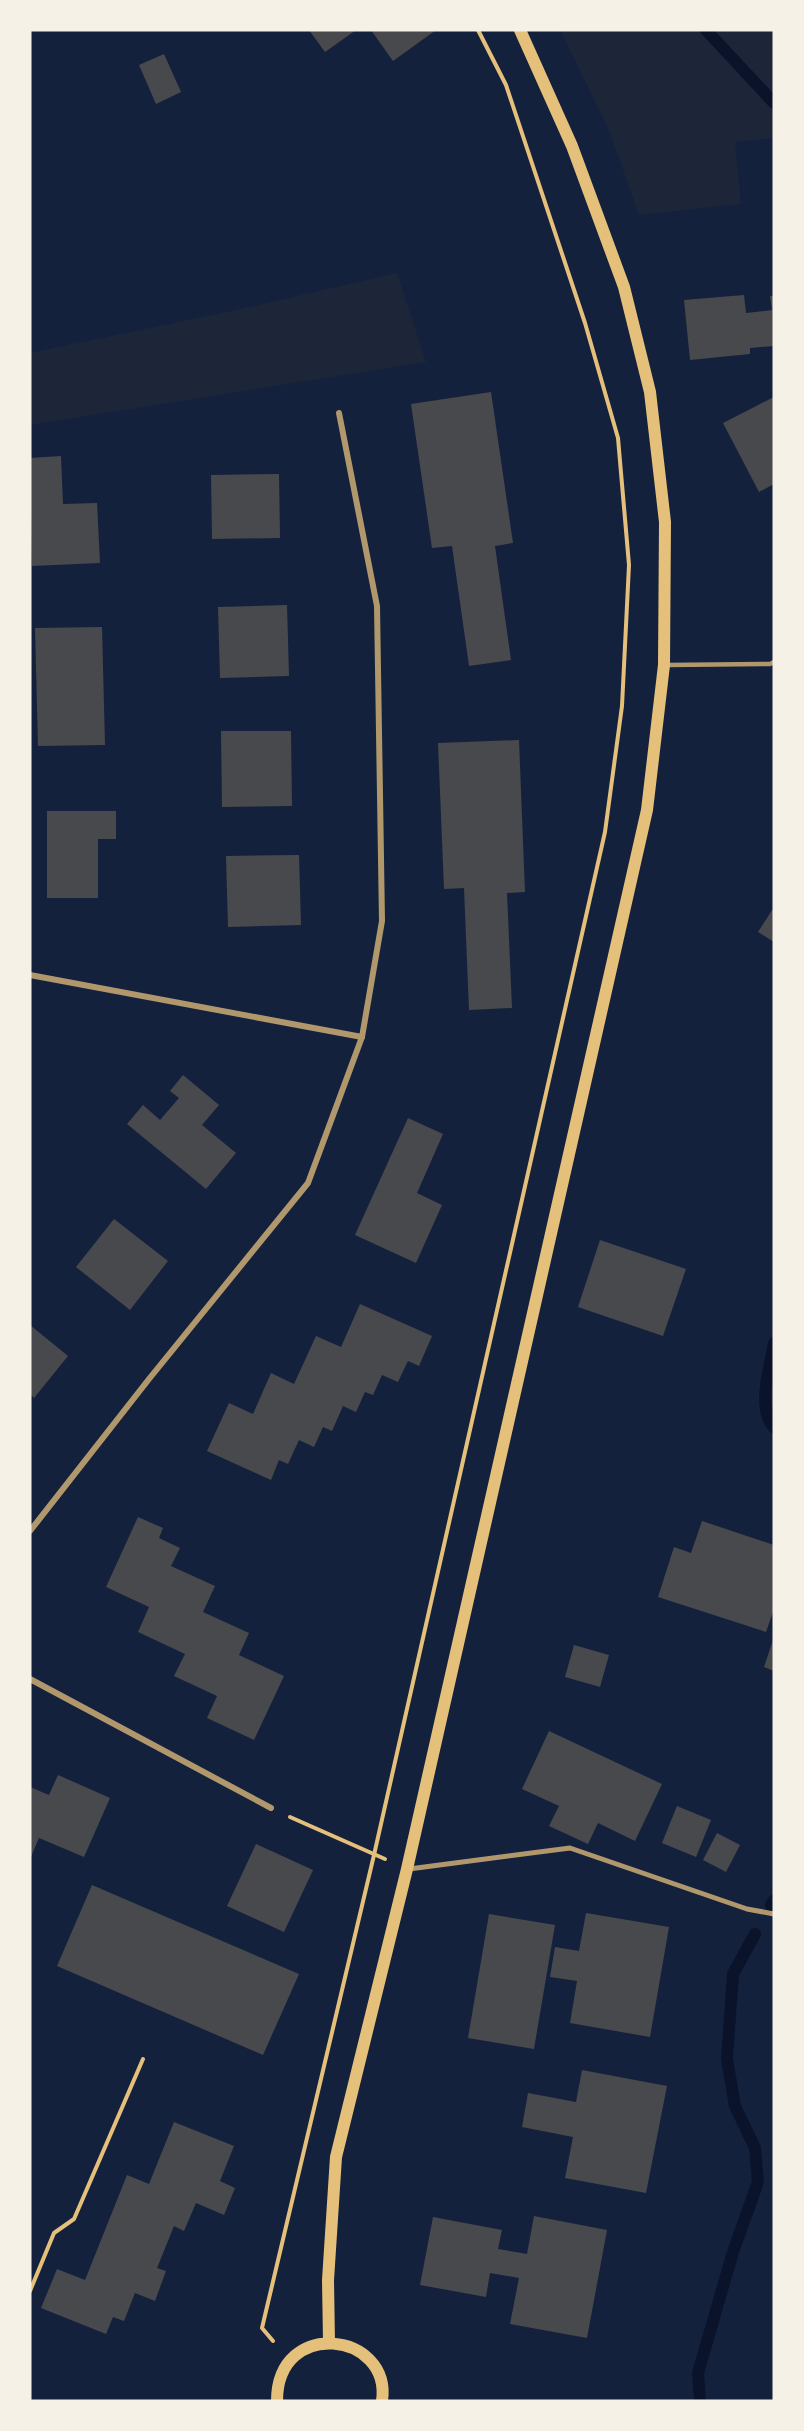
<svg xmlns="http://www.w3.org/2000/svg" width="804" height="2431" font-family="Manrope,sans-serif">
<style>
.green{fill:#1d2539}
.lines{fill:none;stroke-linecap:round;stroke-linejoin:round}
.stream{stroke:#0b132b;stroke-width:12}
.building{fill:#48494c}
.path{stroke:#e5c07b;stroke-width:4}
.service{stroke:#b1986c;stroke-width:4.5}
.pedestrian{stroke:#b1986c;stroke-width:5}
.minor{stroke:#b1986c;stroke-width:6}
.secondary{stroke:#e5c07b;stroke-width:12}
</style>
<rect width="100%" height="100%" fill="#14213d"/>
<g class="green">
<polygon points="560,30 774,30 774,138 735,142 741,204 639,215 609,130"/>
<polygon points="397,273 426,362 30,425 30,353 241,309"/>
</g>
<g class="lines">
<g class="stream">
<polyline points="706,30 774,103"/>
<path d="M774,1343C770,1368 756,1406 774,1428"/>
<polyline points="771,1905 774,1900"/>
<polyline points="700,2401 698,2373 733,2252 758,2182 755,2148 735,2106 727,2059 733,1974 755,1934"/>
</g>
</g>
<g class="building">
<polygon points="309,30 356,30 325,52"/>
<polygon points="371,30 436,30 393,61"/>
<polygon points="164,54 181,92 156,104 139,65"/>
<polygon points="744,295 746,313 772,310 770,296 774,296 774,346 750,348 750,354 690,360 684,300"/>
<polygon points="491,392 513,543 495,546 511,660 469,666 452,546 432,548 411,404"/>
<polygon points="774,397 774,484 759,492 723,423"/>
<polygon points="61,456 63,504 97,503 100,563 32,566 30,458"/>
<polygon points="279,474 280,538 212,539 211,475"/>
<polygon points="287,605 289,676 220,678 218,607"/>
<polygon points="102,627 105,745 38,746 35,628"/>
<polygon points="221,731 291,731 292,806 222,807"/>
<polygon points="519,740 525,892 507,893 512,1008 469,1010 464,888 444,889 438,743"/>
<polygon points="47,811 116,811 116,839 98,839 98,898 47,898"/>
<polygon points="299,855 301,925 228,927 226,856"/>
<polygon points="774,907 774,942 758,932"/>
<polygon points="183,1075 219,1105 202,1125 236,1153 206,1189 127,1124 143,1105 160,1120 179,1098 170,1091"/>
<polygon points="408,1118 443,1134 417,1193 442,1205 416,1263 355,1235"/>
<polygon points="114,1219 168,1261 130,1310 76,1267"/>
<polygon points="600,1240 686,1269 663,1336 578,1307"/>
<polygon points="360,1304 432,1336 419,1366 408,1361 398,1382 382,1375 373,1395 365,1392 356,1412 343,1406 332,1431 323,1427 314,1447 299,1440 288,1464 279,1460 271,1480 207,1451 229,1403 253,1414 271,1373 294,1384 316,1336 341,1347"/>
<polygon points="30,1325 68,1356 34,1398 30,1394"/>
<polygon points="138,1517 163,1528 159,1538 180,1548 171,1566 215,1586 203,1612 249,1633 239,1655 284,1676 254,1740 207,1718 217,1696 174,1676 185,1654 138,1632 149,1607 106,1587"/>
<polygon points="702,1521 774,1545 774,1609 766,1632 658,1597 674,1547 691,1553"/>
<polygon points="774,1637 774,1671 764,1667"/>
<polygon points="574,1645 609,1655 600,1687 565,1677"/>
<polygon points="549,1731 662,1784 635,1841 598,1823 588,1844 549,1826 559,1806 522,1789"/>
<polygon points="58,1775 110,1798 84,1857 39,1838 30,1859 30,1787 49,1795"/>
<polygon points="677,1806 711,1820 696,1857 662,1843"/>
<polygon points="717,1833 740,1845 726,1872 703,1860"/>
<polygon points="256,1844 313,1870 284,1932 227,1906"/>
<polygon points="92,1885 299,1974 263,2055 57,1966"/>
<polygon points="586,1913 669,1927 650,2037 570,2023 577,1981 550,1977 555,1947 579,1951"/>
<polygon points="489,1914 555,1925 534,2049 468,2038"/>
<polygon points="582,2070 667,2086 646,2193 565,2178 573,2137 522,2127 528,2093 576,2102"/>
<polygon points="174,2122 234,2146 220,2181 235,2188 224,2215 196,2203 184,2231 174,2226 157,2268 166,2271 155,2301 135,2293 124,2321 113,2317 106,2334 41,2308 57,2269 85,2280 127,2175 149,2184"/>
<polygon points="534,2216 607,2230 587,2338 510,2324 519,2278 490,2273 486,2297 420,2285 433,2217 502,2230 498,2249 527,2254"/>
</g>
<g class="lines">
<g class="path">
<polyline points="290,1817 385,1859"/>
<polyline points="30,2291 54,2233 74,2219 143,2059"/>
<polyline points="273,2341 262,2328 374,1855 605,832 622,706 629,565 618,438 585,323 506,85 478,30"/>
</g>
<polyline class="service" points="667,665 770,664 774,662"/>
<polyline class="pedestrian" points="409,1869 570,1848 747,1909 774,1914"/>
<g class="minor">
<polyline points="30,975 362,1037"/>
<polyline points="30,1531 149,1379 308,1183 362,1037 382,921 377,606 339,413"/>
<polyline points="30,1679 271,1808"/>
</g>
<g class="secondary">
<polyline points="329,2342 328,2280 336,2157 407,1869 647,810 664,665 665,522 650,392 624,287 572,146 520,30"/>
<path d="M277,2401C277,2317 392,2332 382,2401"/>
</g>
</g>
<rect width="804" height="2431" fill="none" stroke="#f6f1e7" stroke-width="63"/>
</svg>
